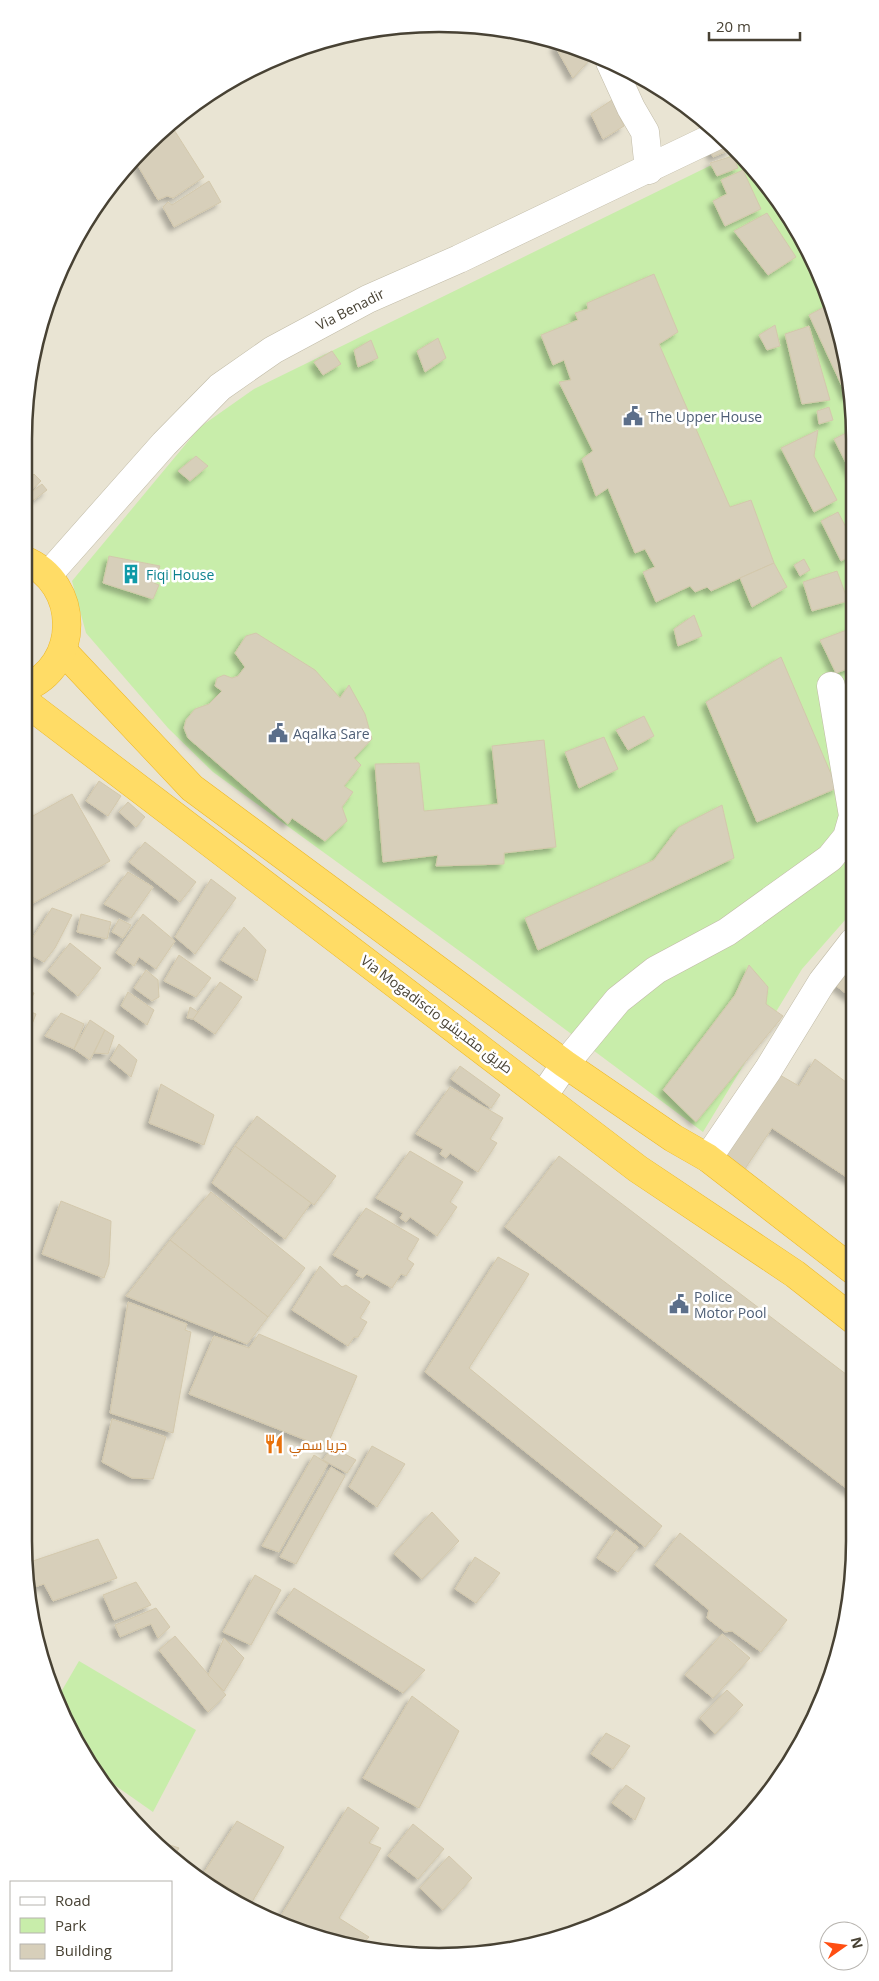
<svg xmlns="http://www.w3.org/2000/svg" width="879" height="1981" font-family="'Open Sans',Cairo,sans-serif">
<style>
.residential{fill:#e9e4d3}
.green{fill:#c8edaa}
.building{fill:#d7cfba;stroke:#d3c8ac;filter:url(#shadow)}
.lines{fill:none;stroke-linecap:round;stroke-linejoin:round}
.minor-casing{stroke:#c1bba7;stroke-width:29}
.highway-casing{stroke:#edb828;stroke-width:29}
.minor{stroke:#fff;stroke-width:28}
.highway{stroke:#ffdc66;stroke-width:28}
.labels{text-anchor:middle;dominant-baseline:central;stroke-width:5;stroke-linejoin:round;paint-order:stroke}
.street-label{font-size:14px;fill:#484234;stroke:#fff}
.service-label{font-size:14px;fill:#4e5e75;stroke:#fff;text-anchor:start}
.culture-label{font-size:14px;fill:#0d838f;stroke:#fff;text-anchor:start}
.food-label{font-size:14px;fill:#c56008;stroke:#fff;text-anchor:start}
.rim{fill:none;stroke:#484234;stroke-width:2.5}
</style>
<defs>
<filter id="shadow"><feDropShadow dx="-4.5" dy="4.5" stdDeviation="2.5" flood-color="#0004"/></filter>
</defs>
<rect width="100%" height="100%" fill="#f4f2e6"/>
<polygon class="residential" points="439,24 520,32 598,55 692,109 769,186 823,280 852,385 855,1542 847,1623 824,1700 752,1816 647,1902 573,1935 494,1954 359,1949 232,1902 127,1815 79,1749 46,1675 24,1541 24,439 32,359 55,281 94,209 145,146 208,94 280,56 358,32"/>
<g class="green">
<polygon points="736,153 769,186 823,280 852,385 853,911 802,969 703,1132 476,963 213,772 168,728 86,633 72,581 200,427 254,389"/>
<polygon points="79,1661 196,1730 153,1812 96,1772 79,1749 57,1699"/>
</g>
<g class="building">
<polygon points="558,43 590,53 593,56 573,78 555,46"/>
<polygon points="612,100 624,126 603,139 591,114"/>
<polygon points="171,125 204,177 173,198 167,196 158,200 134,159 145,146"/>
<polygon points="721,139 732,149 713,157 708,145"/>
<polygon points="733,156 738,168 717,176 710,163"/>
<polygon points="743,170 761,209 725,226 713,201 727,194 721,180"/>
<polygon points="209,181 221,202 174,227 163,207 168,202 172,205"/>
<polygon points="767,213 796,257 768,275 734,231"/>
<polygon points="654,274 678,332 659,344 730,507 751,500 774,563 711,591 707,587 695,592 690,586 656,602 643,572 655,567 645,549 635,553 608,488 596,496 582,459 593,451 559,382 571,380 564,360 553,365 541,335 578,320 575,313 588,309 587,303"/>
<polygon points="830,304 852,385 852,395 847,397 809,315"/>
<polygon points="775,325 780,346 767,350 759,335"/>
<polygon points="809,326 830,400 802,404 785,334"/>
<polygon points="438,338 446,358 425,372 417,351"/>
<polygon points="371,340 378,358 358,367 354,350"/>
<polygon points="332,351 341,364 323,375 314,362"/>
<polygon points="829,407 833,420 819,424 817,411"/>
<polygon points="818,430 814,456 837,500 814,512 781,448"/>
<polygon points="852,430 852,475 834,439"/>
<polygon points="196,456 208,466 190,481 178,471"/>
<polygon points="34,474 41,481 28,493 24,488 24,483"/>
<polygon points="42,484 47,490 34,500 29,494"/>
<polygon points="838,512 852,539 852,555 841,561 821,521"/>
<polygon points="109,556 160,566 154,583 159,585 153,599 103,583"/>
<polygon points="804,559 810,570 800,576 794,565"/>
<polygon points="774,563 787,587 752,607 740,578"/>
<polygon points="837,571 848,601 812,611 803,582"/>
<polygon points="694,615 702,636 678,646 674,629"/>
<polygon points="852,628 853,667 836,673 820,640"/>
<polygon points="256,633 315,670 340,698 349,685 365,714 372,739 354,758 361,765 344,786 353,792 342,807 347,821 325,841 292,818 288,824 188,738 184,728 186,720 195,709 209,704 222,691 215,686 217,678 224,675 232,678 238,676 245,667 235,653 246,636"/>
<polygon points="781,657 837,788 757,822 706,702"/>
<polygon points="644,716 654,736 628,750 616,730"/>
<polygon points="604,737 618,769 579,788 565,752"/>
<polygon points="544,740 556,847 504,853 504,864 436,866 438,855 383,862 375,764 419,763 424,811 498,804 492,746"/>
<polygon points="99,781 121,796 108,816 86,801"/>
<polygon points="72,794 110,861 24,908 24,821"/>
<polygon points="128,802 145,817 136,827 119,812"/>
<polygon points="722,805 734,858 538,950 525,918 654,860 679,827"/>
<polygon points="145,842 196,882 180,902 129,862"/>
<polygon points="128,872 153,887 131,918 104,904"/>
<polygon points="211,879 236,898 195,954 175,937"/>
<polygon points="52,908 72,915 55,948 44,962 24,951"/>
<polygon points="81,914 111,922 107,939 77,932"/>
<polygon points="143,914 175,941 156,969 139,957 134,966 116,953"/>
<polygon points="119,919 131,925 123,938 112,932"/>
<polygon points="244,927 266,950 257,981 221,960"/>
<polygon points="70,943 101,968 78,996 48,971"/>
<polygon points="179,955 211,978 196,997 164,981"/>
<polygon points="749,965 768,987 766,1004 783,1016 696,1122 663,1090 735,995"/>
<polygon points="853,965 854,1000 834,984"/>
<polygon points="146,970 158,980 159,997 152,1001 134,988"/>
<polygon points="220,982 242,997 215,1034 193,1019"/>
<polygon points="24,989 34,993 28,1006 24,1004"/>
<polygon points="128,992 154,1010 147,1025 121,1006"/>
<polygon points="190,1007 198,1012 193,1019 187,1018"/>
<polygon points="24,1009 36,1014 29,1032 24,1030"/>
<polygon points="61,1013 84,1024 74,1049 45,1036"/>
<polygon points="90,1020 105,1030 90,1060 74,1049"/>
<polygon points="105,1030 114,1036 108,1054 94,1053"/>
<polygon points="119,1044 137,1060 131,1077 110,1060"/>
<polygon points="815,1059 854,1088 854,1182 772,1128 739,1178 711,1155 771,1070 799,1086"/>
<polygon points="460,1066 500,1095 491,1108 451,1079"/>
<polygon points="161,1084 214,1115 204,1145 149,1123"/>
<polygon points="450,1087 503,1118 490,1139 497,1143 478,1172 450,1153 446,1158 440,1154 443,1149 416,1134"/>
<polygon points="257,1116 336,1176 314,1205 235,1146"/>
<polygon points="235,1146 311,1203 285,1239 212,1183"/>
<polygon points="410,1151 463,1182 450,1202 457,1207 437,1236 410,1217 406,1222 400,1218 403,1213 376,1198"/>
<polygon points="559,1156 855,1381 855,1495 505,1227"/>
<polygon points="211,1192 305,1268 268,1317 170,1240"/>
<polygon points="61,1201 111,1221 109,1264 104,1278 42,1254"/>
<polygon points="366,1208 419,1239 407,1259 414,1264 406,1276 401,1274 392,1288 367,1274 363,1278 356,1275 359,1270 333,1255"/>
<polygon points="170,1240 268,1317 247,1344 126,1296"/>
<polygon points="498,1257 529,1274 469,1368 662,1526 645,1547 425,1372"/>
<polygon points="320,1266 342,1287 346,1285 370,1302 360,1318 367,1322 358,1337 354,1337 348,1346 292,1310"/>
<polygon points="128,1302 187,1324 185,1330 191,1332 173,1433 110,1413"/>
<polygon points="259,1334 357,1376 326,1448 189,1394 214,1336 249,1348"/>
<polygon points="112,1419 166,1437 153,1479 132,1478 102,1462"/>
<polygon points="372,1446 405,1464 377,1507 349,1487"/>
<polygon points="332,1447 356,1460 347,1473 323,1460"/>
<polygon points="314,1455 328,1464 279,1552 262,1546"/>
<polygon points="331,1467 345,1476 296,1564 280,1557"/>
<polygon points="432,1512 459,1541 422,1579 394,1554"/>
<polygon points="616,1530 638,1547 618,1572 597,1558"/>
<polygon points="680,1533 787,1620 761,1652 732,1631 725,1632 707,1618 709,1610 655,1565"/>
<polygon points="98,1539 117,1578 53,1601 44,1584 32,1588 27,1563"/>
<polygon points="475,1557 500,1573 476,1603 455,1589"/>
<polygon points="255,1575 281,1590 251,1645 223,1632"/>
<polygon points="136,1582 151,1605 114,1620 103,1595"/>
<polygon points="294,1588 425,1670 403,1693 277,1613"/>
<polygon points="156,1608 170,1627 158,1638 151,1624 120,1637 115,1625"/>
<polygon points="722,1634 750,1658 713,1698 685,1675"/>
<polygon points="175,1636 226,1695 208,1712 159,1650"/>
<polygon points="224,1638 244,1658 224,1691 208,1675"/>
<polygon points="727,1690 743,1705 715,1734 700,1718"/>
<polygon points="412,1696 459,1731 419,1808 363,1778"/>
<polygon points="606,1733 630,1746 613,1769 591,1754"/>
<polygon points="626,1785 645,1798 635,1820 612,1803"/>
<polygon points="348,1807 379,1828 369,1843 381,1848 339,1918 369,1937 358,1949 279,1919"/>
<polygon points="126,1815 155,1834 153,1837 127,1815"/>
<polygon points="237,1821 284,1847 252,1902 203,1874"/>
<polygon points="413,1824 444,1849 418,1879 388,1856"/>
<polygon points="158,1841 179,1848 175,1855"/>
<polygon points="449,1856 472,1878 443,1910 420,1888"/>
<polygon points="213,1878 252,1902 249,1908 232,1902 209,1883"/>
</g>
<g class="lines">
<defs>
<g id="minor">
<polyline points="610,62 631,108 645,132 649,170"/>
<polyline points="48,575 164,444 220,387 273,350 368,299 459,259 718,135"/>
<polyline points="544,1095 565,1064 618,1000 656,970 727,932 830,858 847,837 853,816 831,686"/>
<polyline points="708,1158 768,1070 822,982 853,942"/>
</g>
<g id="highway">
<polyline points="63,651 192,788 565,1064 673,1138 708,1158 854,1271"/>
<path d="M24,688C81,666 81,583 24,560"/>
<polyline points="24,701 638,1169 795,1274 855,1321"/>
</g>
</defs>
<use href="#minor" class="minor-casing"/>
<use href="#highway" class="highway-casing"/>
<use href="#minor" class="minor"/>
<use href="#highway" class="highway"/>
</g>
<defs>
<symbol id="civic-bare" viewBox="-9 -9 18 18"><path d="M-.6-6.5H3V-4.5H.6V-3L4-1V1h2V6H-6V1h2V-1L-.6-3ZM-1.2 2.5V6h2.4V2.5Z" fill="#5c6f8a" stroke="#fff" stroke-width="2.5" paint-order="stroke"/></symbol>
<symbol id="building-bare" viewBox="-9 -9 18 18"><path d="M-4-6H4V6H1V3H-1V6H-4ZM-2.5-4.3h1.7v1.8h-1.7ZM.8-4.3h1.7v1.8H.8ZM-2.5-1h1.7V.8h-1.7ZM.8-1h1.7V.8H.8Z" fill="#0f9aa8" stroke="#fff" stroke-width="2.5" paint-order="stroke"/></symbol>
<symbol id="restaurant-bare" viewBox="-9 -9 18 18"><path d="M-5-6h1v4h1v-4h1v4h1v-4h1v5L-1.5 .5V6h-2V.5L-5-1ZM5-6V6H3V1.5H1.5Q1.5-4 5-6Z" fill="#e8710a" stroke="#fff" stroke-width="2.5" paint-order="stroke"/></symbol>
</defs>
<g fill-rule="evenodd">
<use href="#civic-bare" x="619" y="402" width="28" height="28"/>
<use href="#building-bare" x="117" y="560" width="28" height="28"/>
<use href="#civic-bare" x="264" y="719" width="28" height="28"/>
<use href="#civic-bare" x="665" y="1290" width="28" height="28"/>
<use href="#restaurant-bare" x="260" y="1430" width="28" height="28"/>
</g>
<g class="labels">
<g class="street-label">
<text transform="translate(350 309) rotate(-27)">Via Benadir</text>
<text transform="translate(437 1014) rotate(37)">Via Mogadiscio طريق مقديشو</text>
</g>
<g class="service-label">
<text x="648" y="416">The Upper House</text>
<text x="293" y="733">Aqalka Sare</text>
<text x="694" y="1296">Police<tspan x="694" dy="16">Motor Pool</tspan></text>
</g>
<g class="culture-label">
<text x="146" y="574">Fiqi House</text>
</g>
<g class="food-label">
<text x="289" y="1444">جريا سمي</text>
</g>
</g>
<path d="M0 0H879V1981H0ZM439 32H439A407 407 0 0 1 846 439V1541A407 407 0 0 1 439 1948H439A407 407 0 0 1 32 1541V439A407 407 0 0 1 439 32Z" fill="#fff" fill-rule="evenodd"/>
<path class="rim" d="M439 32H439A407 407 0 0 1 846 439V1541A407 407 0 0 1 439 1948H439A407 407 0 0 1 32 1541V439A407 407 0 0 1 439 32Z"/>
<rect x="10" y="1881" width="162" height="90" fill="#ffffff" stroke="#b6b3ae"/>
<rect x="20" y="1897" width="25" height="8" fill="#ffffff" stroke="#b6b3ae"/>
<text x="55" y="1906" font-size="15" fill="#484234">Road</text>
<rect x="20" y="1918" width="25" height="15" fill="#c8edaa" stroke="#b6b3ae"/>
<text x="55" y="1931" font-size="15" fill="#484234">Park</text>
<rect x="20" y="1944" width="25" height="15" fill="#d7cfba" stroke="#b6b3ae"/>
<text x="55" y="1956" font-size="15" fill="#484234">Building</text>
<g transform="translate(844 1946) rotate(76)"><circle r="24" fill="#ffffff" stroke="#b6b3ae"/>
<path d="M0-4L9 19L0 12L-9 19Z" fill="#ff4e12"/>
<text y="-8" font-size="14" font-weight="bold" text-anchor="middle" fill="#484234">N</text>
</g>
<path d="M709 32v8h91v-8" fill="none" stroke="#484234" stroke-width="2.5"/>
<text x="716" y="32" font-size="15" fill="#484234" stroke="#ffffff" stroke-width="4" paint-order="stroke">20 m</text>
</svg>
